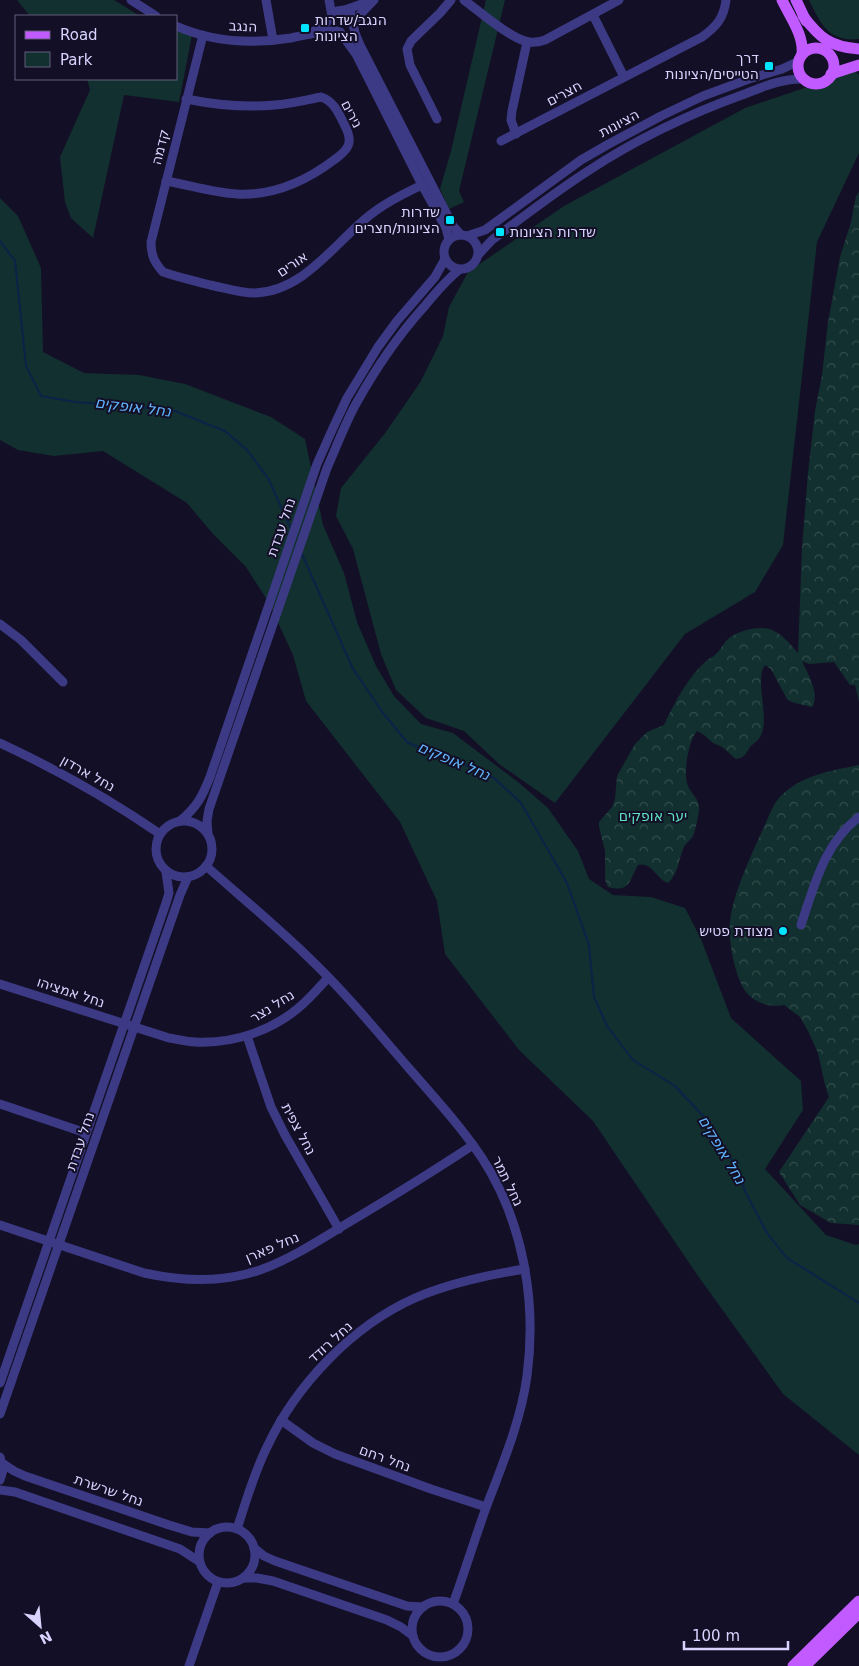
<svg xmlns="http://www.w3.org/2000/svg" width="859" height="1666" font-family="'DejaVu Sans','Noto Sans Hebrew',sans-serif">
<style>
.green{fill:#12302f}
.forest{fill:url(#forest-crowns)}
.lines{fill:none;stroke-linecap:round;stroke-linejoin:round}
.stream{stroke:#0c2248;stroke-width:2}
.minor{stroke:#3d3a85;stroke-width:9}
.major{stroke:#c25bff;stroke-width:11}
.poi-dot{fill:#00e5ff;stroke:#130f26;stroke-width:2}
.labels{text-anchor:middle;dominant-baseline:central;stroke-width:4;stroke-linejoin:round;paint-order:stroke}
.poi-label{font-size:14px;fill:#d9d4ff;stroke:#130f26;text-anchor:end}
.street-label{font-size:14px;fill:#d9d4ff;stroke:#130f26}
.park-label{font-size:14px;fill:#5fe0c0;stroke:#130f26}
.water-label{font-size:15px;font-style:italic;fill:#62b6ff;stroke:#130f26}
</style>
<defs>
<pattern id="forest-crowns" width="20" height="18" patternUnits="userSpaceOnUse" patternTransform="scale(1.25)"><rect width="20" height="18" fill="#12302f"/><path d="M2 6a3 3 0 1 1 6 0M12 15a3 3 0 1 1 6 0" fill="none" stroke="#344d4e"/></pattern>
</defs>
<rect width="100%" height="100%" fill="#130f26"/>
<g class="green">
<polygon points="17,0 114,0 140,16 30,16"/>
<polygon points="486,0 505,0 459,191 464,202 449,209 440,189 451,151"/>
<path d="M809,0H859V39C828,42 821,24 809,0Z"/>
<polygon points="176,30 192,35 179,102 124,95 93,238 71,218 65,202 60,157 90,90 87,79 176,79"/>
<polygon points="852,69 859,75 859,153 817,242 783,545 755,592 685,634 555,803 499,764 464,731 426,718 396,690 381,654 353,549 336,516 341,488 386,432 421,381 443,336 449,307 468,272 564,206 745,108 825,81"/>
<polygon points="0,198 18,216 41,268 43,352 84,373 139,375 185,384 271,417 305,439 323,525 344,573 357,622 376,666 394,696 421,724 453,733 518,782 548,808 578,851 589,879 613,895 651,897 685,908 701,939 731,1018 801,1081 803,1110 765,1169 826,1235 856,1245 859,1244 859,1455 783,1394 698,1276 593,1121 519,1050 445,954 437,901 400,822 306,701 293,655 269,603 246,567 213,534 187,503 103,451 54,456 18,450 0,440"/>
</g>
<g class="forest">
<path d="M859,192V702L855,685H850L834,662L809,664L802,661C808,675 819,690 813,706L811,707C803,704 793,704 787,699L771,669L765,665C754,680 770,716 761,735C759,740 754,743 750,747C746,753 745,758 736,759L722,747L713,743L704,735L697,731C688,742 684,769 687,783C689,792 698,797 699,806C700,811 695,832 693,836C691,840 687,842 685,845C678,858 680,872 668,883C656,879 652,861 638,865C629,881 630,893 608,887L605,880V851L599,827V822L612,807L615,799L617,776L635,744L647,732L664,725C675,702 687,678 707,660C710,658 713,657 716,654C721,650 723,643 728,639C737,631 758,626 769,629C781,632 791,645 798,653L802,548L808,473L815,411L822,375L828,322L840,257L851,222L856,196Z"/>
<path d="M859,765V1225L831,1223L800,1205L779,1172L829,1097L825,1085L818,1053L808,1031L800,1017L784,1005C771,1008 755,1003 746,992C735,977 728,941 730,922C733,893 751,856 763,829C768,819 772,806 779,798C800,775 830,771 859,765Z"/>
</g>
<g class="lines">
<g class="stream">
<polyline points="0,241 15,261 26,366 41,396 75,402 117,405 175,411 225,431 247,450 268,478 291,529"/>
<polyline points="301,552 353,669 383,713 407,742 433,754 461,763 494,778 521,803 567,883 589,945 594,997 607,1026 633,1060 675,1086 706,1119 733,1162 747,1195 767,1233 787,1258 859,1303"/>
</g>
<g class="minor">
<polyline points="131,0 156,16"/>
<polyline points="266,0 273,40"/>
<polyline points="329,0 332,16"/>
<path d="M464,0C479,11 512,40 529,42C535,43 539,42 545,40L619,0"/>
<polyline points="345,10 370,1"/>
<polyline points="593,15 624,77"/>
<polyline points="353,22 374,0"/>
<path d="M176,26C212,42 253,44 291,38C306,35 321,31 337,31"/>
<polyline points="340,32 356,54 422,185 446,228 449,240"/>
<polyline points="310,34 326,23 337,11 345,10 351,14 355,33 360,45 453,226 461,235"/>
<path d="M203,35L151,242C151,255 154,262 163,272C178,277 194,281 210,285C225,288 240,293 255,293C302,291 331,248 364,220C381,205 401,195 422,185"/>
<polyline points="437,119 410,65 407,49 411,41 440,13 451,0"/>
<polyline points="516,134 511,120 512,111 527,42"/>
<path d="M501,141L702,37C716,27 724,18 726,0"/>
<path d="M166,181C189,185 214,193 237,194C273,196 306,181 334,160C348,150 354,143 345,126C339,114 334,101 321,97C306,100 290,104 275,105C245,108 216,105 186,99"/>
<circle cx="461" cy="252" r="17"/>
<polyline points="467,236 485,230 581,160 607,145 661,116 703,96 749,79 782,69 799,61"/>
<path d="M478,255L492,240C523,217 555,192 588,171C633,141 691,113 742,95C763,87 782,78 805,79"/>
<polyline points="0,624 21,640 63,682"/>
<path d="M0,743C56,769 109,799 160,834"/>
<circle cx="184" cy="849" r="28"/>
<path d="M180,821C197,807 202,797 210,777L317,464L333,428L347,398L378,347L397,321L435,277L445,259"/>
<path d="M208,834L207,821L209,809L327,468C337,446 345,423 357,402C376,368 397,337 423,308C434,295 445,281 459,270"/>
<path d="M206,866C240,896 275,925 307,956C343,990 375,1029 407,1066C433,1096 460,1125 482,1158C523,1221 537,1301 527,1376C521,1420 503,1463 487,1505C475,1538 465,1571 453,1604"/>
<path d="M801,925C814,887 824,843 859,817"/>
<path d="M0,984L169,1038C177,1039 186,1042 195,1042C235,1044 275,1030 304,1003C313,995 320,986 328,978"/>
<polyline points="247,1036 271,1107 285,1135 339,1229"/>
<polyline points="0,1104 86,1133"/>
<path d="M0,1225L144,1273C181,1281 223,1283 260,1270C288,1260 315,1243 341,1227C385,1201 429,1174 473,1145"/>
<polyline points="0,1383 166,903 169,893 166,872"/>
<polyline points="0,1414 180,895 188,877"/>
<polyline points="281,1420 313,1443 335,1454 431,1489 486,1507"/>
<polyline points="0,1457 3,1470 0,1480"/>
<polyline points="2,1463 14,1471 25,1476 169,1525 192,1532 210,1533"/>
<polyline points="0,1490 15,1492 180,1549 200,1562"/>
<circle cx="227" cy="1555" r="28"/>
<path d="M237,1529C246,1501 254,1473 267,1447C296,1385 352,1326 415,1298C450,1283 487,1275 525,1269"/>
<polyline points="254,1548 264,1556 275,1561 407,1606 422,1607"/>
<polyline points="244,1578 257,1578 273,1581 387,1620 401,1627 413,1636"/>
<circle cx="440" cy="1629" r="28"/>
<polyline points="189,1666 218,1582"/>
</g>
<g class="major">
<path d="M782,0C790,17 804,35 802,54"/>
<polyline points="796,0 806,21"/>
<path d="M803,16C820,38 830,47 859,49"/>
<circle cx="816" cy="66" r="18"/>
<polyline points="831,74 859,65"/>
<polyline points="793,1666 859,1601"/>
<polyline points="805,1666 859,1613"/>
</g>
</g>
<g class="poi-dot">
<rect x="300" y="23" width="10" height="10" rx="2.5"/>
<rect x="764" y="61" width="10" height="10" rx="2.5"/>
<rect x="445" y="215" width="10" height="10" rx="2.5"/>
<rect x="495" y="227" width="10" height="10" rx="2.5"/>
<circle cx="783" cy="931" r="5"/>
</g>
<g class="labels">
<g class="poi-label">
<text x="315" y="20" text-anchor="start">הנגב/שדרות<tspan x="315" dy="16">הציונות</tspan></text>
<text x="759" y="58">דרך<tspan x="759" dy="16">הטייסים/הציונות</tspan></text>
<text x="440" y="212">שדרות<tspan x="440" dy="16">הציונות/חצרים</tspan></text>
<text x="510" y="232" text-anchor="start">שדרות הציונות</text>
<text x="773" y="931">מצודת פטיש</text>
</g>
<g class="street-label">
<text transform="translate(243 26) rotate(3)">הנגב</text>
<text transform="translate(564 93) rotate(-28)">חצרים</text>
<text transform="translate(352 114) rotate(62)">נירים</text>
<text transform="translate(619 123) rotate(-28)">הציונות</text>
<text transform="translate(160 147) rotate(-76)">קדמה</text>
<text transform="translate(292 264) rotate(-34)">אורים</text>
<text transform="translate(281 527) rotate(-71)">נחל עבדת</text>
<text transform="translate(88 773) rotate(29)">נחל ארדון</text>
<text transform="translate(71 992) rotate(18)">נחל אמציהו</text>
<text transform="translate(272 1006) rotate(-32)">נחל נצר</text>
<text transform="translate(299 1129) rotate(62)">נחל צפית</text>
<text transform="translate(80 1141) rotate(-71)">נחל עבדת</text>
<text transform="translate(508 1181) rotate(64)">נחל תמר</text>
<text transform="translate(272 1247) rotate(-23)">נחל פארן</text>
<text transform="translate(330 1342) rotate(-42)">נחל רודד</text>
<text transform="translate(385 1458) rotate(20)">נחל רחם</text>
<text transform="translate(109 1490) rotate(19)">נחל שרשרת</text>
</g>
<g class="park-label">
<text x="653" y="816">יער אופקים</text>
</g>
<g class="water-label">
<text transform="translate(133 407) rotate(7)">נחל אופקים</text>
<text transform="translate(454 761) rotate(23)">נחל אופקים</text>
<text transform="translate(722 1150) rotate(59)">נחל אופקים</text>
</g>
</g>
<rect x="15" y="15" width="162" height="65" fill="#130f26" stroke="#625e7d"/>
<rect x="25" y="31" width="25" height="8" fill="#c25bff" stroke="#625e7d"/>
<text x="60" y="40" font-size="15" fill="#d9d4ff">Road</text>
<rect x="25" y="52" width="25" height="15" fill="#12302f" stroke="#625e7d"/>
<text x="60" y="65" font-size="15" fill="#d9d4ff">Park</text>
<g transform="translate(40 1626) rotate(153)" stroke="#130f26" stroke-width="4" paint-order="stroke">
<path d="M0-4L9 19L0 12L-9 19Z" fill="#d9d4ff"/>
<text y="-8" font-size="14" font-weight="bold" text-anchor="middle" fill="#d9d4ff">N</text>
</g>
<path d="M684 1641v8h104v-8" fill="none" stroke="#d9d4ff" stroke-width="2.5"/>
<text x="692" y="1641" font-size="15" fill="#d9d4ff" stroke="#130f26" stroke-width="4" paint-order="stroke">100 m</text>
</svg>
